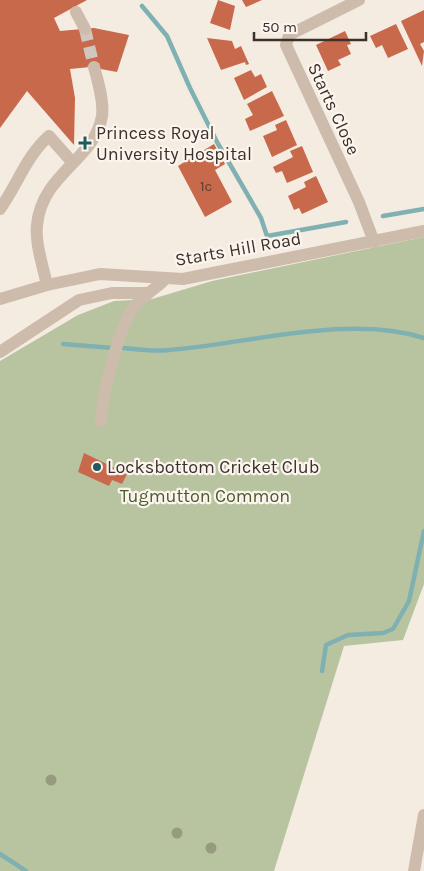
<svg xmlns="http://www.w3.org/2000/svg" width="424" height="871" font-family="Karla,sans-serif">
<style>
.green{fill:#b8c4a0}
.lines{fill:none;stroke-linecap:round;stroke-linejoin:round}
.stream{stroke:#7fb0b2;stroke-width:4.5}
.building{fill:#c8694b}
.minor-tunnel{stroke:#cfc6bd;stroke-width:12;stroke-dasharray:12 6;stroke-linecap:butt}
.minor{stroke:#cdbbac;stroke-width:12}
.tree{fill:#969b7f}
.poi-dot{fill:#1f5a5e;stroke:#fbf5ee;stroke-width:2}
.labels{text-anchor:middle;dominant-baseline:central;stroke-width:4.5;stroke-linejoin:round;paint-order:stroke}
.number-label{font-size:15px;fill:#5e3e33}
.street-label{font-size:18px;fill:#3b302b;stroke:#fbf5ee}
.poi-label{font-size:18px;fill:#3b302b;stroke:#fbf5ee;text-anchor:start}
.park-label{font-size:18px;fill:#4a5a2e;stroke:#fbf5ee}
</style>
<rect width="100%" height="100%" fill="#f4ebe1"/>
<polygon class="green" points="424,237 424,584 403,640 344,646 274,871 0,871 0,361 78,315 114,301 152,299 212,281"/>
<g class="lines">
<g class="stream">
<polyline points="142,6 167,36 190,88 217,142 261,218 267,236 346,222"/>
<polyline points="383,216 424,209"/>
<polyline points="63,344 113,348"/>
<path d="M123,348C138,349 154,352 169,350C247,344 348,314 424,338"/>
<polyline points="322,671 326,645 348,635 383,633 393,629 409,601 424,531"/>
<polyline points="0,854 26,871"/>
</g>
</g>
<g class="building">
<polygon points="0,0 87,0 54,18 60,31 94,28 129,35 117,72 90,67 70,69 75,98 74,145 27,91 0,128"/>
<polygon points="218,0 235,6 230,30 210,23"/>
<polygon points="242,0 262,0 246,7"/>
<polygon points="424,10 424,42 420,44 424,51 422,66 401,21"/>
<polygon points="396,24 408,49 388,58 382,45 376,48 370,36"/>
<polygon points="345,31 351,44 347,45 351,54 338,60 341,65 328,71 316,45"/>
<polygon points="207,38 232,41 235,49 241,46 249,64 246,65 245,62 221,70"/>
<polygon points="251,70 255,77 261,74 267,87 244,100 234,78"/>
<polygon points="272,91 284,116 250,131 245,119 253,115 247,104"/>
<polygon points="286,120 297,145 272,157 263,136 277,130 275,125"/>
<polygon points="214,144 225,164 215,170 232,202 205,217 178,166"/>
<polygon points="302,146 313,172 287,183 282,171 276,173 273,167 293,157 290,151"/>
<polygon points="316,176 328,202 302,214 299,208 294,210 288,196 306,187 304,182"/>
<polygon points="84,453 127,474 122,484 112,480 109,486 78,472"/>
</g>
<g class="lines">
<polyline class="minor-tunnel" points="85,29 94,67"/>
<g class="minor">
<polyline points="359,0 289,35 286,45 359,202 374,242"/>
<polyline points="76,12 85,29"/>
<path d="M0,209C17,185 27,155 49,136L72,162"/>
<path d="M47,285C43,266 35,244 37,225C42,173 95,160 102,116C104,102 98,81 94,67"/>
<polyline points="0,299 47,285 100,274 183,279 424,231"/>
<polyline points="0,352 79,300 112,293 148,293"/>
<path d="M101,421C102,394 118,330 134,307C142,296 156,289 165,279"/>
<polyline points="414,871 424,815"/>
</g>
</g>
<g class="tree">
<circle cx="51" cy="780" r="5.5"/>
<circle cx="177" cy="833" r="5.5"/>
<circle cx="211" cy="848" r="5.5"/>
</g>
<g class="poi-dot">
<path d="M82.5 135.5h5v5h5v5h-5v5h-5v-5h-5v-5h5z"/>
<circle cx="97" cy="467" r="5"/>
</g>
<g class="labels">
<g class="number-label">
<text x="206" y="186">1c</text>
</g>
<g class="street-label">
<text transform="translate(334 109) rotate(65)">Starts Close</text>
<text transform="translate(238 249) rotate(-10)">Starts Hill Road</text>
</g>
<g class="poi-label">
<text x="96" y="133">Princess Royal<tspan x="96" dy="21">University Hospital</tspan></text>
<text x="107" y="467">Locksbottom Cricket Club</text>
</g>
<g class="park-label">
<text x="205" y="496">Tugmutton Common</text>
</g>
</g>
<path d="M254 32v8h112v-8" fill="none" stroke="#3b302b" stroke-width="2.5"/>
<text x="262" y="32" font-size="15" fill="#3b302b" stroke="#fbf5ee" stroke-width="4" paint-order="stroke">50 m</text>
</svg>
